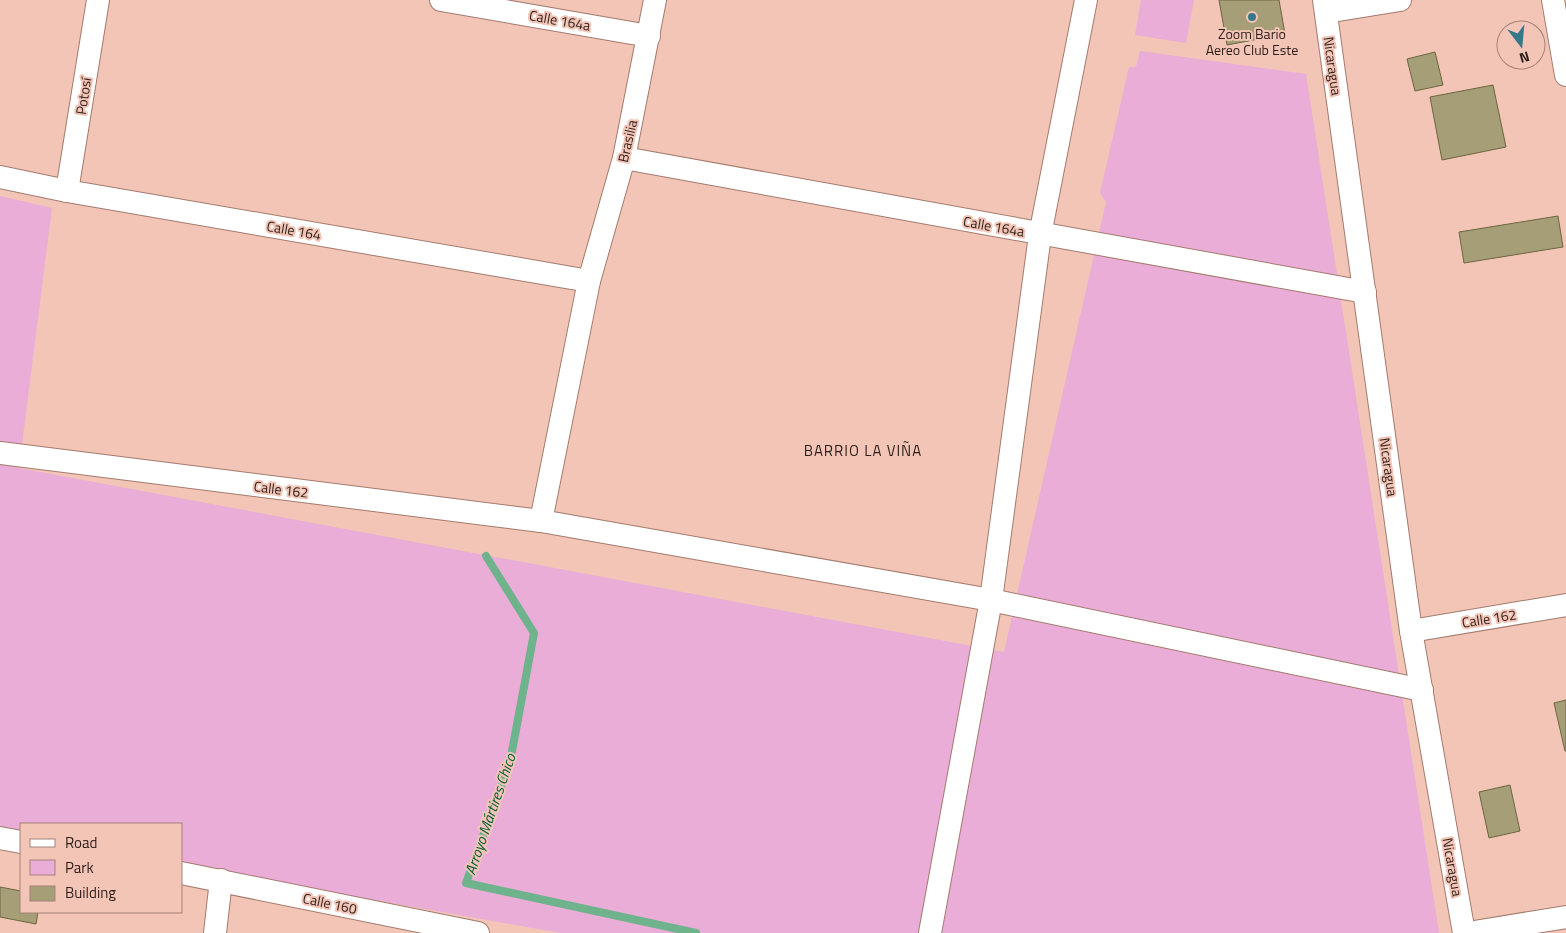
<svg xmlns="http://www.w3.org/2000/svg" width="1566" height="933" font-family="'Titillium Web',sans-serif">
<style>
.green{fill:#e9add7}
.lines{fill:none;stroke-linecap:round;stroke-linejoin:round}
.stream{stroke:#6eb38b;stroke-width:8}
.building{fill:#a69e77;stroke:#6d6540}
.minor-casing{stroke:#a47b6e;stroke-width:24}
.minor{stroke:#fff;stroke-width:22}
.poi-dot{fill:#36788a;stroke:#f2c5b7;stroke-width:2}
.labels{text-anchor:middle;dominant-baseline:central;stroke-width:4;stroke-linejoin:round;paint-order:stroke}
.street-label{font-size:14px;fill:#2e1e19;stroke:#f2c5b7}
.poi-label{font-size:14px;fill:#2e1e19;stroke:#f2c5b7}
.neighbourhood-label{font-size:15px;letter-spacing:1px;fill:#2e1e19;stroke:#f2c5b7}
.water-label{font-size:15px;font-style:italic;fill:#005b36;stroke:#f2c5b7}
</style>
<rect width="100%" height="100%" fill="#f2c5b7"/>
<g class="green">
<polygon points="1141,0 1194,0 1186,43 1135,35"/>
<polygon points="1140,51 1306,74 1439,933 561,933 181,866 181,824 21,824 21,838 0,834 0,196 52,208 19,468 1004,652 1106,202 1100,193 1129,67 1136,67"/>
</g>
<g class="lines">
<polyline class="stream" points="486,556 534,633 510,762 466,883 696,933"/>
</g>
<g class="building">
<polygon points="1219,0 1279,0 1285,34 1227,45"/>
<polygon points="1435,52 1443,85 1415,91 1407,59"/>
<polygon points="1493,85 1506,147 1442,160 1430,97"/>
<polygon points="1558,216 1563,247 1464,263 1459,232"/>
<polygon points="1566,700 1566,751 1565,751 1554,703"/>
<polygon points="1510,785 1520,831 1489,838 1479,792"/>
<polygon points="0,887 21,891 21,912 38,912 36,924 0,917"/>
</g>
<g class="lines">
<defs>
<g id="minor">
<polyline points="441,0 649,36"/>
<polyline points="1324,0 1411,631 1464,933"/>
<polyline points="1553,0 1566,75"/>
<polyline points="1326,12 1400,0"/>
<polyline points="624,158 1365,292"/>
<polyline points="0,177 67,191 589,281"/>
<polyline points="67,191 98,0"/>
<polyline points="0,453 541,521 991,600 1040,235 1086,0"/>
<polyline points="541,521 589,281 624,158 655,0"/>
<polyline points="1411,631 1566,605"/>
<polyline points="0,838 21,842"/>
<polyline points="181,873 478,933"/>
<polyline points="215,933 221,880"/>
<polyline points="930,933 991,600 1422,690"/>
<polyline points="1468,933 1566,917"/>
</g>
</defs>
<use href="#minor" class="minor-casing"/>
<use href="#minor" class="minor"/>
</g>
<circle class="poi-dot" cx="1252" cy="17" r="5"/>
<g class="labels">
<g class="street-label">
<text transform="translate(560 20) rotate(10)">Calle 164a</text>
<text transform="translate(1333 66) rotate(82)">Nicaragua</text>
<text transform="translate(83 96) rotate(-81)">Potosí</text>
<text transform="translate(627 141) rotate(-77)">Brasilia</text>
<text transform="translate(994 226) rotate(10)">Calle 164a</text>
<text transform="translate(294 230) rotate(10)">Calle 164</text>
<text transform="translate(1389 467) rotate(82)">Nicaragua</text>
<text transform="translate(281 489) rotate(7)">Calle 162</text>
<text transform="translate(1489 618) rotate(-9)">Calle 162</text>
<text transform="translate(1453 867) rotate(80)">Nicaragua</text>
<text transform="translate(330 903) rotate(12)">Calle 160</text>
</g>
<g class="poi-label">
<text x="1252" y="33">Zoom Bario<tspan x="1252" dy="16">Aereo Club Este</tspan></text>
</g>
<g class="neighbourhood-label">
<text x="863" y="450">BARRIO LA VIÑA</text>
</g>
<g class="water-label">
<text transform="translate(490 814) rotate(-71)">Arroyo Mártires Chico</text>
</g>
</g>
<rect x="20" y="823" width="162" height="90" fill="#f2c5b7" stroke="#a48278"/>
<rect x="30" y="839" width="25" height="8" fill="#ffffff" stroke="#a48278"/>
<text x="65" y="848" font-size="15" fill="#2e1e19">Road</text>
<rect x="30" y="860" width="25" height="15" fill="#e9add7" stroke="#a48278"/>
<text x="65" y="873" font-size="15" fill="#2e1e19">Park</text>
<rect x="30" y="886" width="25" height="15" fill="#a69e77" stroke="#a48278"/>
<text x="65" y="898" font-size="15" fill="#2e1e19">Building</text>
<g transform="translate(1521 45) rotate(164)"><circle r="24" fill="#f2c5b7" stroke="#a48278"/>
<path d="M0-4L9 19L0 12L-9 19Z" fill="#36788a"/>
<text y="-8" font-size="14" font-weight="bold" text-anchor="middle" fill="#2e1e19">N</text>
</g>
</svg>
